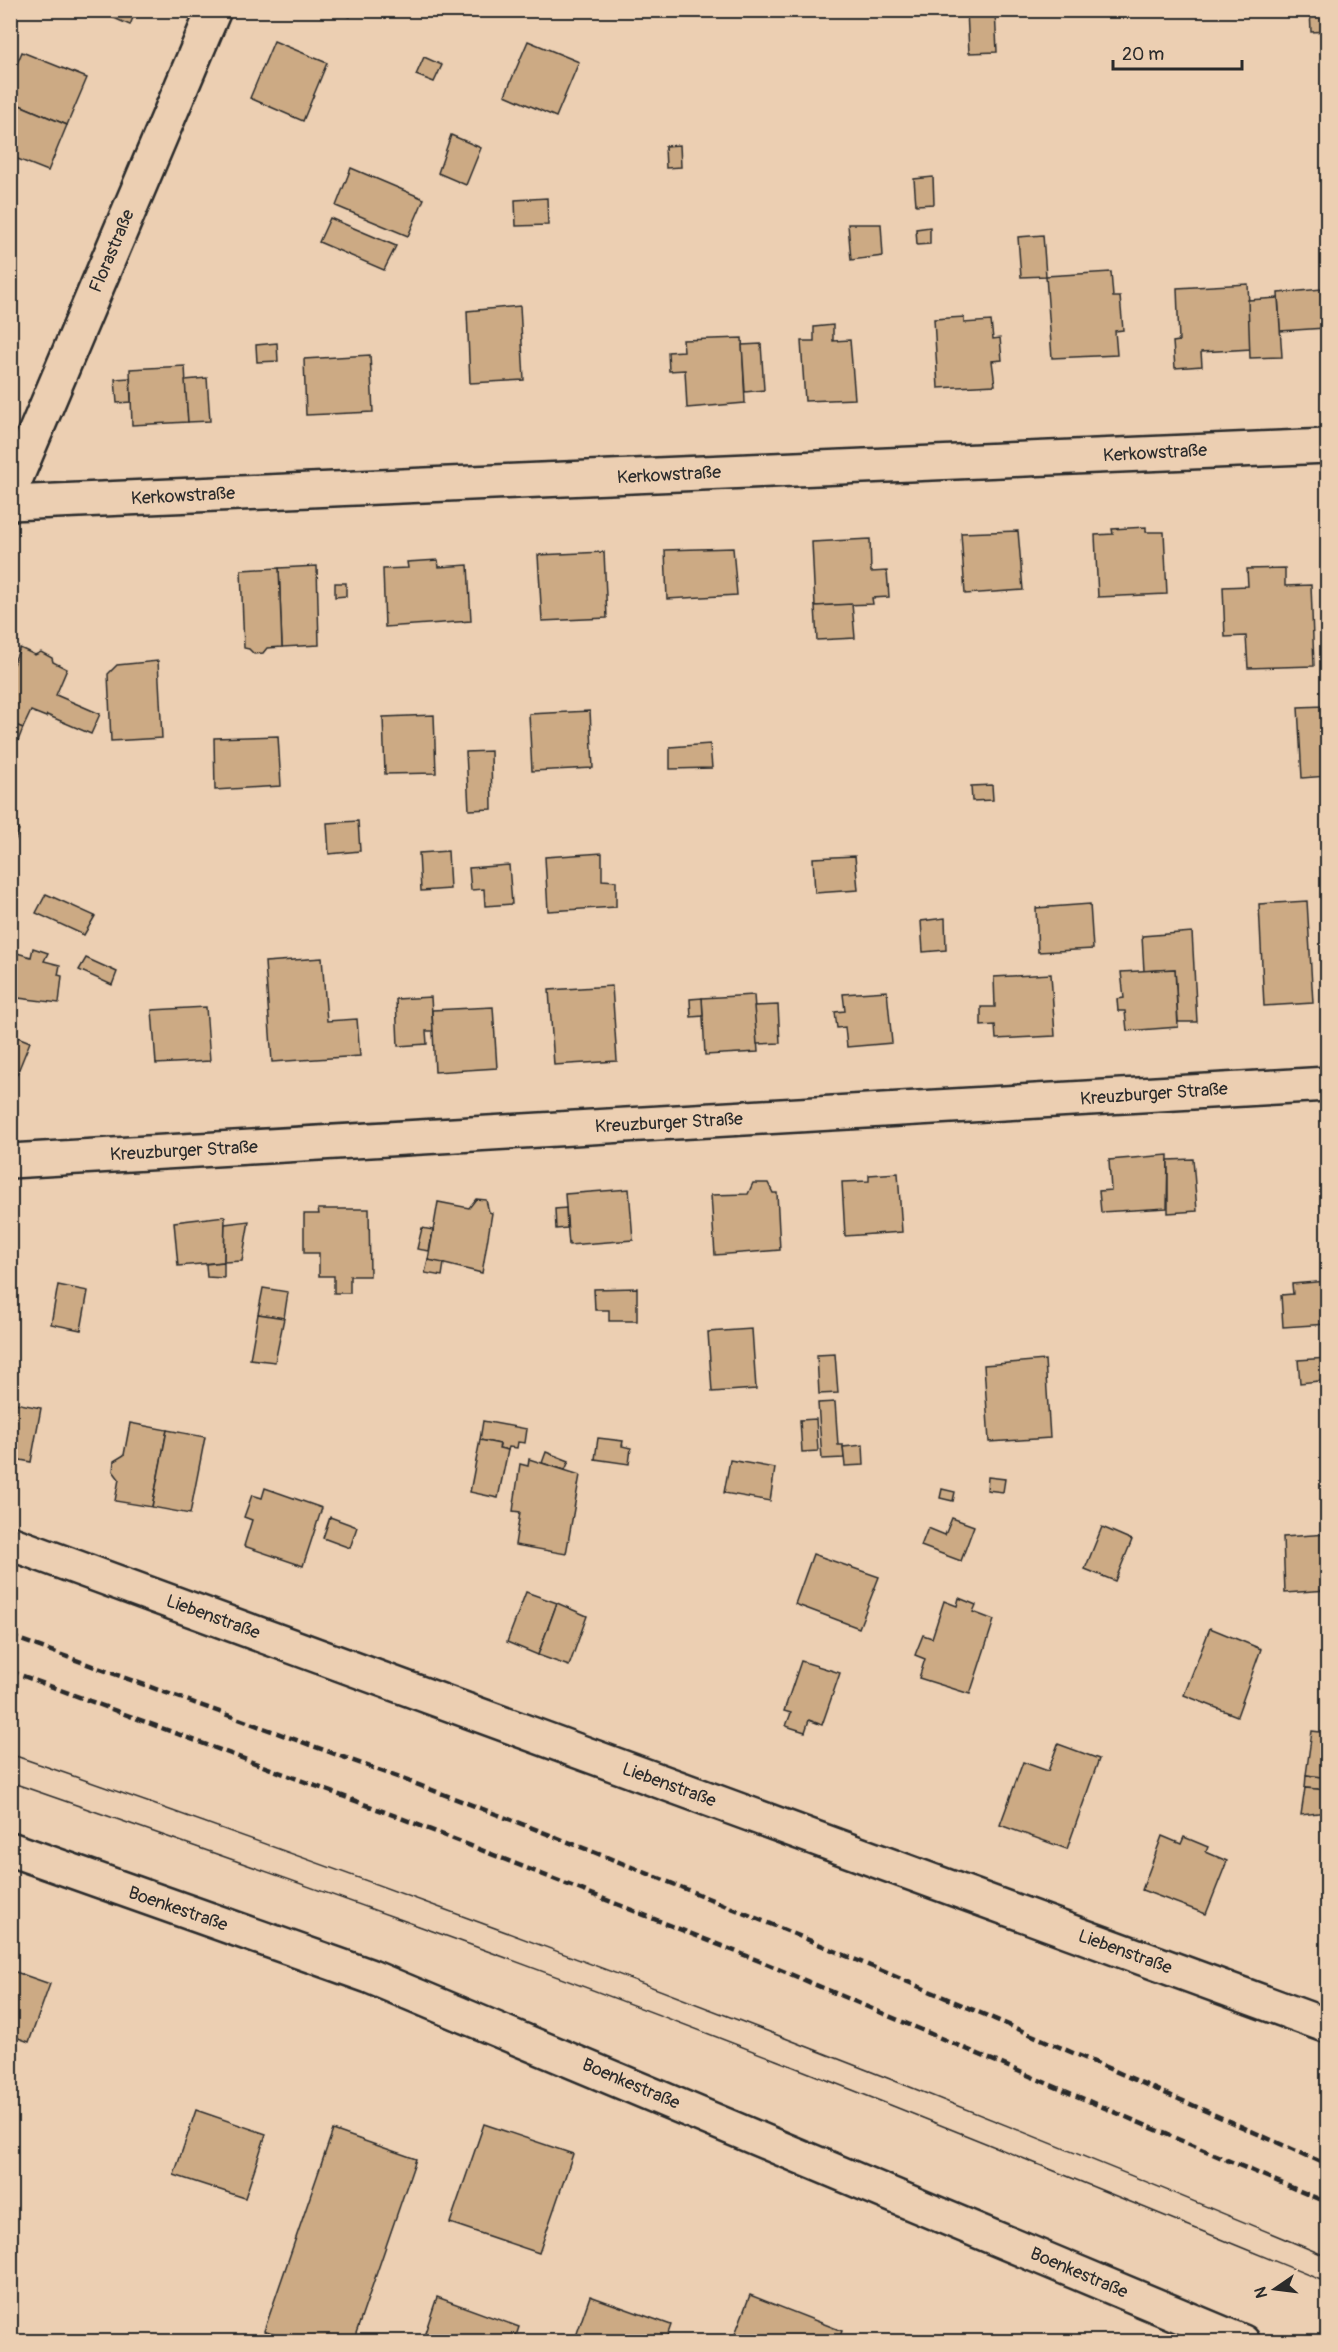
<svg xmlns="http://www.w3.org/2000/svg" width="1338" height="2352" font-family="Pangolin,sans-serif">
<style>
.building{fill:#ccaa84;stroke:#2b2b2b;stroke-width:1.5}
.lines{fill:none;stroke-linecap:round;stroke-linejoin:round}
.minor-casing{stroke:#2b2b2b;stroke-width:38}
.minor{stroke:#eccfb2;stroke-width:33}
.tram{stroke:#2b2b2b;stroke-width:1.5}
.rail{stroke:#2b2b2b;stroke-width:4.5;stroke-dasharray:9 4.5;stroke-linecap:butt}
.labels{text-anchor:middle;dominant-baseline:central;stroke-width:4.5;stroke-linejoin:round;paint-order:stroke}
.street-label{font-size:18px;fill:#2b2b2b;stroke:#eccfb2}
</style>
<rect width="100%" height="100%" fill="#eccfb2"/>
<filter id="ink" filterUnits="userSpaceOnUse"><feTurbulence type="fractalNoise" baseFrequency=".0167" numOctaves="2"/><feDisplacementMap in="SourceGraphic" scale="12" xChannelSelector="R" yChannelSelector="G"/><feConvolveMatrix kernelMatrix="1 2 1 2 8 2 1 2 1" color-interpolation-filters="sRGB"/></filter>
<g filter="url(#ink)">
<g class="building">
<polygon points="95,10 136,10 130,25"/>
<polygon points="333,10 352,10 350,17"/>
<polygon points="967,10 995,10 997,52 969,53"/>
<polygon points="1310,10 1328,10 1328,31 1311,32"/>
<polygon points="274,41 327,63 303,121 250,98"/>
<polygon points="528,41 579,62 556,117 505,95"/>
<polygon points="22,52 87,78 67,125 10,101 10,80"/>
<polygon points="424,57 442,65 434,82 416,75"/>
<polygon points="10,101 67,125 48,171 10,156"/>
<polygon points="451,135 481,148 466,185 438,173"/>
<polygon points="680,145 681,167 666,168 665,146"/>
<polygon points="351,168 424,199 408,236 336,206"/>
<polygon points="933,177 934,204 916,205 914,179"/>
<polygon points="547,198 548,225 516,226 515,200"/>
<polygon points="330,218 396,246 384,270 319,242"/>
<polygon points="848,224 881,224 883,256 851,260"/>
<polygon points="930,227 930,244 917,245 916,229"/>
<polygon points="1043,235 1046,276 1021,277 1018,237"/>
<polygon points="1111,272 1113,297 1120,297 1123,330 1115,331 1117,355 1052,358 1046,276"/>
<polygon points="1248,284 1251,349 1201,352 1202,366 1175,368 1173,342 1179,341 1177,288"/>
<polygon points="1322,289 1325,328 1280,331 1278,293"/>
<polygon points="1278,298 1282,357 1250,358 1248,300"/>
<polygon points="520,306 524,380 470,383 467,311"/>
<polygon points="964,317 964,323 991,321 993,339 1000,338 1002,360 992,361 995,385 938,388 934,319"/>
<polygon points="833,325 833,341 850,340 855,399 805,401 801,341 814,341 814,327"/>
<polygon points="742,338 745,403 687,408 685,370 669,371 668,352 684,351 683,340"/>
<polygon points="277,343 278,361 257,362 256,345"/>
<polygon points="761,344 764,390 745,392 742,345"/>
<polygon points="370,355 373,412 306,415 304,359"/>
<polygon points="185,366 188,422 132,425 130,369"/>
<polygon points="130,378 131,402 117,403 115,379"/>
<polygon points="207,378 210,421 188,422 185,380"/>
<polygon points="1146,527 1146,532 1164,532 1167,594 1098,597 1095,535 1113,534 1112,529"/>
<polygon points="1018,531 1023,590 965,594 961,533"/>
<polygon points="870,539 871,572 887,571 889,597 872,598 873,604 815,606 812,542"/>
<polygon points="733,548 737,595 667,599 665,550"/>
<polygon points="604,552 607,618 542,621 538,555"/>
<polygon points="438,560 439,567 468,565 471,621 385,627 383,569 408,568 407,562"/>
<polygon points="317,566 319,645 282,647 279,568"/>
<polygon points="279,568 282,647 267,648 263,653 254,654 249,649 244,648 241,570"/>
<polygon points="1285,568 1285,586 1311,585 1314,666 1248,668 1246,636 1225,637 1223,587 1248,586 1247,569"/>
<polygon points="335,583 346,583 346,596 335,597"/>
<polygon points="852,604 855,638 817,640 815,606"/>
<polygon points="20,648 35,655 41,652 52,658 53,662 67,669 56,695 100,714 91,734 47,715 46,717 31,711 23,728 10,723 10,671"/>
<polygon points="158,661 162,738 111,741 108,674 117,665"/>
<polygon points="1328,702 1328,787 1327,776 1302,778 1298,707 1325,706"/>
<polygon points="590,711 593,768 532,771 529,714"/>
<polygon points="434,715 436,773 385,774 383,717"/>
<polygon points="10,723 23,728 16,746 10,743"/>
<polygon points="278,736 281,786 215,790 214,738"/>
<polygon points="710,744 712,768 670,769 670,747"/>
<polygon points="491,751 492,809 469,810 466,752"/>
<polygon points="992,785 993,800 972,801 971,786"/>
<polygon points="358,821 360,851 329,854 327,823"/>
<polygon points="10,826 19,830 10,853"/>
<polygon points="448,851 450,889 421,891 419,853"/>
<polygon points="602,853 602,880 616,881 616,907 548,911 545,857"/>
<polygon points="855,856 858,890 815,893 813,858"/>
<polygon points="509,865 512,904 485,906 484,889 471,890 469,868"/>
<polygon points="46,894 95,916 84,935 36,913"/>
<polygon points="1307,901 1313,1003 1264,1006 1259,904"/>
<polygon points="1090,904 1093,949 1038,952 1036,908"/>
<polygon points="945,918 946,950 923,952 921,921"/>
<polygon points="1192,932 1197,1022 1178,1022 1175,969 1144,971 1142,936"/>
<polygon points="33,948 48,953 44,961 60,965 58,975 62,976 59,1003 10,997 10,951 31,957"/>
<polygon points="86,958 117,972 112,985 79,970"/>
<polygon points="322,958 327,1021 357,1019 360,1056 272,1062 265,962"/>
<polygon points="1175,969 1178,1027 1127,1031 1125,1011 1118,1011 1117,999 1124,998 1121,972"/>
<polygon points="1051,974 1055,1036 996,1039 995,1025 981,1026 981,1007 995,1007 994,977"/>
<polygon points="612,986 617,1061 554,1065 549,990"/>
<polygon points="887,991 892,1043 847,1047 845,1027 837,1028 835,1012 845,1011 843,994"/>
<polygon points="754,995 758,1052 705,1055 702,998"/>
<polygon points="431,997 433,1031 426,1031 427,1044 398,1046 396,999"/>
<polygon points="702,998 703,1016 691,1017 690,999"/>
<polygon points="778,1005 780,1043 757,1044 754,1006"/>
<polygon points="206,1007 210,1061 156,1064 152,1010"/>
<polygon points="493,1007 497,1068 435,1072 432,1010"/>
<polygon points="10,1034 30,1042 10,1091"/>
<polygon points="1168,1155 1167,1208 1101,1212 1099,1191 1111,1190 1109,1160"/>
<polygon points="1193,1159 1197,1211 1168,1213 1168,1160"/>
<polygon points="898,1173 902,1232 845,1236 842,1182 869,1181 869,1175"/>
<polygon points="753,1183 768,1183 773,1193 777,1193 780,1250 715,1255 711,1195 748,1194"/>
<polygon points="629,1189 633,1240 569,1245 565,1194"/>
<polygon points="476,1199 486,1200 489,1212 492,1213 482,1273 428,1260 438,1202 469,1208"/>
<polygon points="566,1208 567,1228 556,1229 555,1209"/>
<polygon points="318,1209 369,1209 370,1276 350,1276 350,1293 334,1293 334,1276 319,1276 319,1253 304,1253 304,1214 319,1214"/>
<polygon points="225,1216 224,1262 178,1266 174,1222"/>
<polygon points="249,1221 242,1261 224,1262 225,1224"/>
<polygon points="422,1228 433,1230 429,1251 417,1249"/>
<polygon points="428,1260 444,1263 442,1276 425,1273"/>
<polygon points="224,1262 224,1278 207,1277 206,1264"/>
<polygon points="1328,1281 1328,1324 1283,1327 1281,1295 1293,1294 1292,1284"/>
<polygon points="58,1285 88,1291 81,1330 51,1324"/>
<polygon points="263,1288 288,1292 284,1318 258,1314"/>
<polygon points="637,1288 637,1321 609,1321 609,1310 595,1310 594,1289"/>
<polygon points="258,1314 284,1318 275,1362 250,1359"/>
<polygon points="752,1329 756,1389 712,1392 708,1332"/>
<polygon points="835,1354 838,1393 819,1394 817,1355"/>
<polygon points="1328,1358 1328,1380 1300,1383 1298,1360"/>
<polygon points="1045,1360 1050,1438 989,1442 984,1365"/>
<polygon points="10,1402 41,1408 31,1462 10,1458"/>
<polygon points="835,1402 838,1445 843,1445 844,1458 822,1459 818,1403"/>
<polygon points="816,1419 818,1451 802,1452 800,1420"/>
<polygon points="483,1421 527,1429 525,1443 518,1442 517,1448 509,1447 508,1450 499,1448 500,1444 480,1440"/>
<polygon points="130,1423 167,1430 152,1507 115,1501 119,1479 113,1471 114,1461 124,1455"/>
<polygon points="167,1430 205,1437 190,1514 152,1507"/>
<polygon points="598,1438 623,1441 622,1446 631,1448 629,1464 595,1459"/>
<polygon points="480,1440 500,1444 499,1448 508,1450 498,1498 470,1492"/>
<polygon points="863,1445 864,1465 845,1466 843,1447"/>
<polygon points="546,1452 569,1461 565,1470 542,1463"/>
<polygon points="529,1459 580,1475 566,1554 515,1545 520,1512 513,1511 520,1464 528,1466"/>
<polygon points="730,1460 775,1468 770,1501 724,1493"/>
<polygon points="988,1477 1005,1479 1003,1492 987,1490"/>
<polygon points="265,1488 322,1508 303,1566 244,1546 252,1520 244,1517 252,1495 262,1498"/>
<polygon points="942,1489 955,1492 953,1501 940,1498"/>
<polygon points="330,1517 357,1527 350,1548 323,1538"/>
<polygon points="952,1518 974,1526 961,1561 921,1546 928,1528 945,1535"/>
<polygon points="1102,1527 1132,1540 1115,1581 1085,1569"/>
<polygon points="1328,1534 1328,1590 1285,1593 1283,1537"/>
<polygon points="813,1554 879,1577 859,1628 795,1604"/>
<polygon points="526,1592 557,1603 538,1655 507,1642"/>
<polygon points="959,1598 976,1605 973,1612 994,1620 970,1694 919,1678 925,1659 915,1655 923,1635 932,1638 944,1601 957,1606"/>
<polygon points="557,1603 587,1616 569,1666 538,1655"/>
<polygon points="1210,1628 1261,1649 1237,1716 1184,1695"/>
<polygon points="801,1661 840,1673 822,1725 809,1720 805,1732 786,1726 791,1713 784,1711"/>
<polygon points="1312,1731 1328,1733 1328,1778 1306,1775"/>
<polygon points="1058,1744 1099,1759 1067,1849 1000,1825 1023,1762 1048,1771"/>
<polygon points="1306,1775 1328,1778 1328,1790 1305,1788"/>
<polygon points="1305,1788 1328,1790 1327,1812 1301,1815"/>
<polygon points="1162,1836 1181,1844 1184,1837 1208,1847 1206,1852 1227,1861 1206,1914 1142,1890"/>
<polygon points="10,1970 50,1984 29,2042 10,2035"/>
<polygon points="196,2110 266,2134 245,2198 174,2175"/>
<polygon points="484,2124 573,2154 539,2253 450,2223"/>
<polygon points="333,2130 416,2159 353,2342 294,2342 264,2331"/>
<polygon points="750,2295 842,2331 838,2342 732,2342"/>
<polygon points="590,2296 671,2325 665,2342 574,2342"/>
<polygon points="437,2297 519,2327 514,2342 422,2342"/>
</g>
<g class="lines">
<defs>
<g id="minor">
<polyline points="10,492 214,10"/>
<polyline points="10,503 1328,446"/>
<polyline points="10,1161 1328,1084"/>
<polyline points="10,1543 1328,2026"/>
<polyline points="10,1849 369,1976 1243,2342"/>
</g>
</defs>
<use href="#minor" class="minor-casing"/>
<use href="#minor" class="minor"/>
<g class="tram">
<path d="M10,1754C455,1908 894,2075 1328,2257"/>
<path d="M10,1782C267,1871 523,1961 776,2060C961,2132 1144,2207 1328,2283"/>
</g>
<g class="rail">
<path d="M10,1636C242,1721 476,1802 705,1897C914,1983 1121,2073 1328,2165"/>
<polyline points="10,1671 401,1818 762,1962 1328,2203"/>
</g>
</g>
</g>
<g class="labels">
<g class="street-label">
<text transform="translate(112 251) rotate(-67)">Florastraße</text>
<text transform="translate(1155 453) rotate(-3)">Kerkowstraße</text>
<text transform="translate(669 475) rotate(-3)">Kerkowstraße</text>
<text transform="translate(183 496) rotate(-3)">Kerkowstraße</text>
<text transform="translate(1154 1094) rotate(-4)">Kreuzburger Straße</text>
<text transform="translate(669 1123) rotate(-3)">Kreuzburger Straße</text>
<text transform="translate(184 1151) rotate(-3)">Kreuzburger Straße</text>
<text transform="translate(213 1617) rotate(20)">Liebenstraße</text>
<text transform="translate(669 1785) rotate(20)">Liebenstraße</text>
<text transform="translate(178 1909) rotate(19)">Boenkestraße</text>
<text transform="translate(1125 1952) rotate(20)">Liebenstraße</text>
<text transform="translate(631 2084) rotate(23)">Boenkestraße</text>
<text transform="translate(1079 2273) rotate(23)">Boenkestraße</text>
</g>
</g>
<rect width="1338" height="2352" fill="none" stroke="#eccfb2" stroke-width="36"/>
<rect x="18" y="18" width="1302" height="2316" fill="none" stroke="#2b2b2b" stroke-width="2" filter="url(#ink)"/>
<g transform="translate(1275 2289) rotate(256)" stroke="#eccfb2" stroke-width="4.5" paint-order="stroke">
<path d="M0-4.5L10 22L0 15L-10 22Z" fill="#2b2b2b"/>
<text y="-9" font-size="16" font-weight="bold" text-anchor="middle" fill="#2b2b2b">N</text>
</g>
<path d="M1113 60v9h129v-9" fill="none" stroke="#2b2b2b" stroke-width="3"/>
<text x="1122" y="60" font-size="18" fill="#2b2b2b" stroke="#eccfb2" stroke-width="4.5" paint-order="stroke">20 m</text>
</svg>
